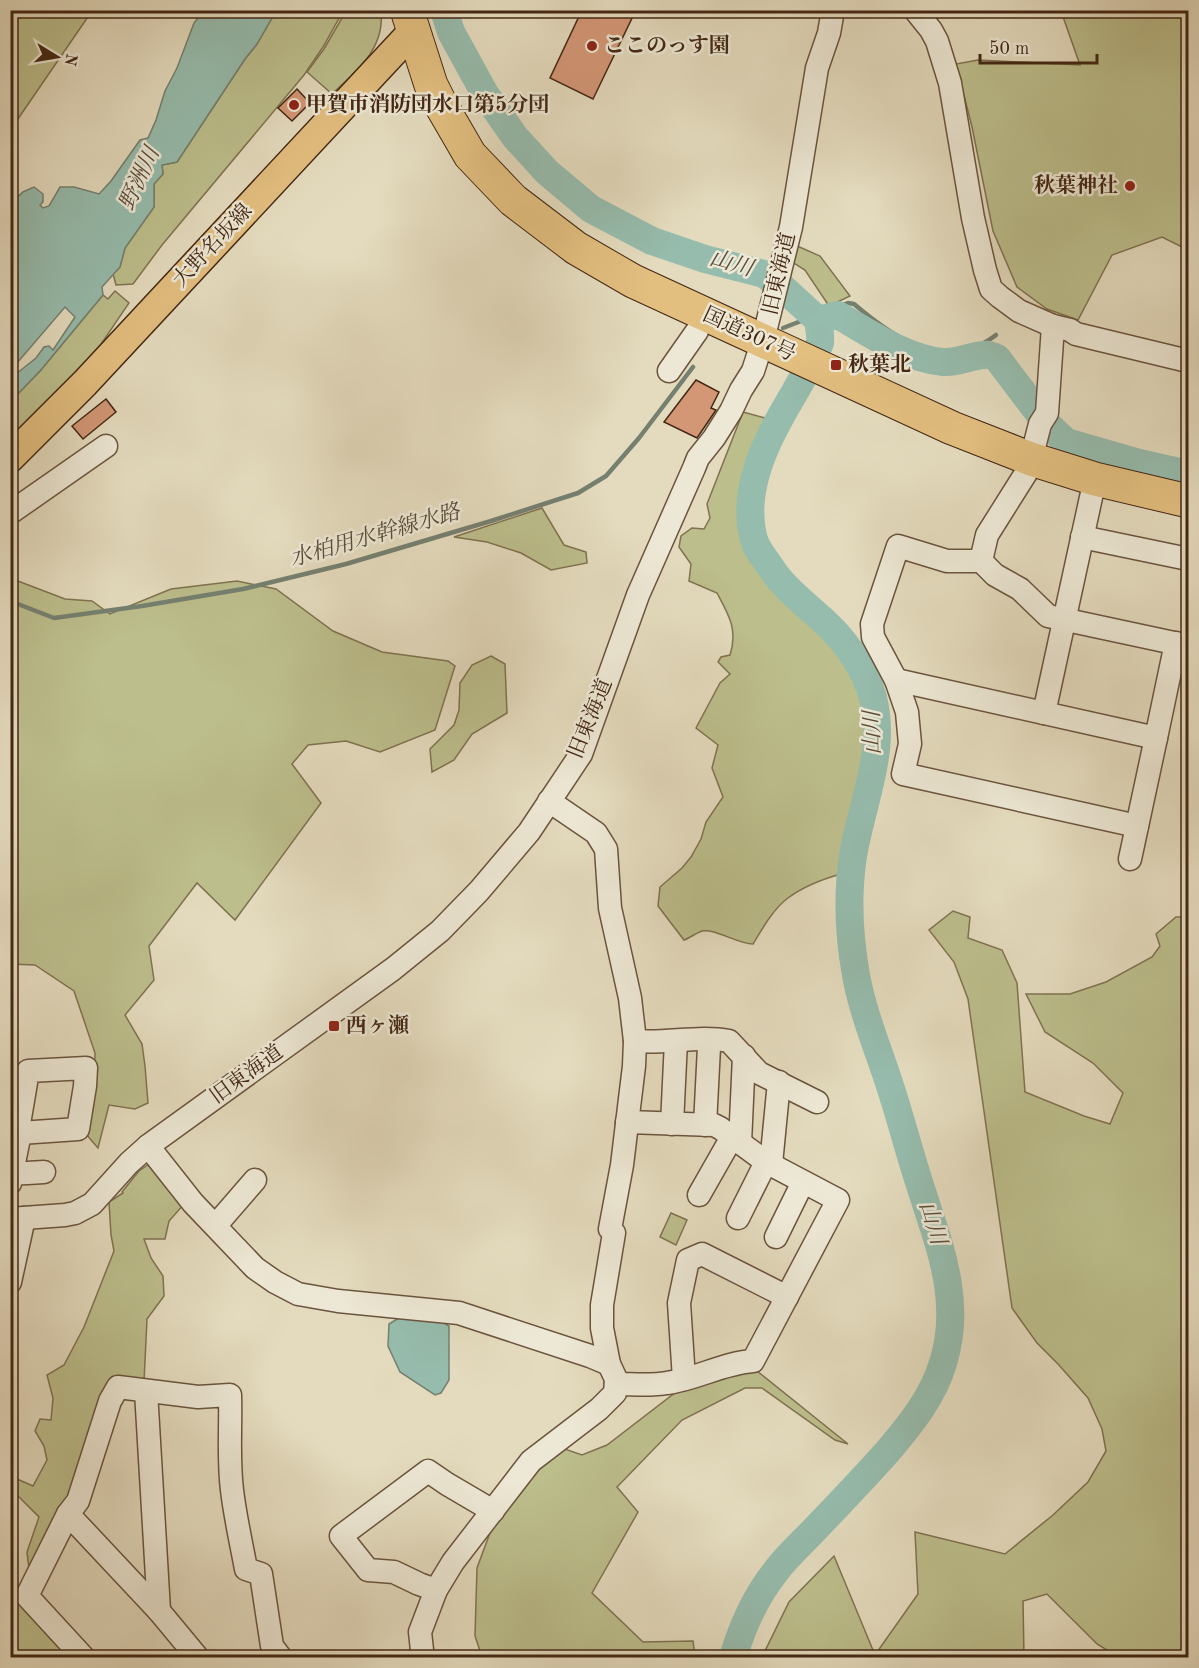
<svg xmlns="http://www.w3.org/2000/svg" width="1199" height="1668" font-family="'Old Standard TT','Noto Serif JP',serif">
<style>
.green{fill:#bcbe8c;stroke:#807250;stroke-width:1.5}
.water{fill:#96bcad;stroke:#758070;stroke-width:1.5}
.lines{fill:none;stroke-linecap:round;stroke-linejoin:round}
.stream{stroke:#758070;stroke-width:4.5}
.river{stroke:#96bcad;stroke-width:28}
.building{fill:#d49776;stroke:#432714;stroke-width:1.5}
.minor-casing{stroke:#6b543e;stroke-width:25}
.major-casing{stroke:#432714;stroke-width:31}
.highway-casing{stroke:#432714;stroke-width:35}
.minor{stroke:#ede8d5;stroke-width:22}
.major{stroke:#e2be7f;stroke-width:28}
.highway{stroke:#e2be7f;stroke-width:33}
.poi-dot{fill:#8f2418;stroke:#ede8d5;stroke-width:2}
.labels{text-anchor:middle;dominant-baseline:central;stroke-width:5;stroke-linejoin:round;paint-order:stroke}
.poi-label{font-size:21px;font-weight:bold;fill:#432714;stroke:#ede8d5;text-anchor:start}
.street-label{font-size:21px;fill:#432714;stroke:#ede8d5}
.water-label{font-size:22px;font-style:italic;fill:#584c3a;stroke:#ede8d5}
</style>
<rect width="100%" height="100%" fill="#e4dbbe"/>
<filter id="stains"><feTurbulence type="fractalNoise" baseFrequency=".00333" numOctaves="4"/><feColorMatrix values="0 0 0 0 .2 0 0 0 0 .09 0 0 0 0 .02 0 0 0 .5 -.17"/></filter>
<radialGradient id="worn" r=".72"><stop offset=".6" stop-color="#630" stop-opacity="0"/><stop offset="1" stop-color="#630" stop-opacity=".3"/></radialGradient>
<g class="green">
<polygon points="11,10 92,11 11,129 10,11"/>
<polygon points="276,11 343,11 323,47 304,75 162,245 133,284 116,285 113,274 120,267 125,248 154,207 154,184 163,174 162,165 177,162 245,59 257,44"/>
<path d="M346,11H381C385,49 357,70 332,94L307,72L324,49Z"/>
<polygon points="1061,11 1188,11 1188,250 1162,237 1112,255 1078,320 1047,309 1017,287 993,231 972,127 956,64 978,60 1080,65"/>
<polygon points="795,245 820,256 850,296 829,306 805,270 792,262"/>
<polygon points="115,291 129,303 74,384 11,444 11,401 40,371 103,295 108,299"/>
<path d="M743,412L769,419L744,475V527L753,553L767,577L781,595L826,632L841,650L867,692L872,715L874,735L870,763L849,833L841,874C823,879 804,886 788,898C774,908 762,929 753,944C738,944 714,928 702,931C696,933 690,938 684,940L658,906L660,887L682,868L691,857L701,839L706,822L723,797L712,768L718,745L696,728L720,683L730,674L718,662L721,657L730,655C738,630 729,615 717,593L689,581L691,564L679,547L681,536L692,528L704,529L710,518L707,504Z"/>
<polygon points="542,508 564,545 586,552 587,563 551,570 521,553 487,542 454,537"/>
<polygon points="10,578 65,599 92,601 110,614 171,589 237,581 276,589 333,631 382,652 448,661 455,666 435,730 380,752 346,741 308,745 292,764 321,803 235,920 197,883 149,946 154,980 125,1015 142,1044 145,1066 148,1103 135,1109 109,1105 98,1148 85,1133 94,1095 95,1053 74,991 35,965 11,964"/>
<polygon points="491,656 505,664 507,713 472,734 454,760 432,772 430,749 454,725 459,710 460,683 472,665"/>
<polygon points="1188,910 1188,1657 1118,1657 1097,1644 1047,1594 1023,1601 1024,1657 762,1657 789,1602 834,1556 875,1655 918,1594 915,1532 1005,1554 1053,1515 1088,1482 1106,1451 1102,1429 1088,1398 1058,1364 1037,1343 1012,1308 968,999 954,962 929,930 953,911 970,917 968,938 1002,950 1017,983 1025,1092 1084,1116 1110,1124 1123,1093 1093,1063 1045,1032 1026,994 1070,994 1106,982 1152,957 1160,946 1156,934 1176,917 1188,917"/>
<polygon points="152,1162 185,1203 169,1221 165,1239 144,1239 151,1258 163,1276 164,1296 147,1319 144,1382 113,1380 73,1491 30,1577 27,1552 39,1517 11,1489 10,1476 33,1486 47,1460 44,1446 35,1431 40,1419 51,1420 53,1398 47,1375 64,1365 84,1327 114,1251 111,1235 109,1202 123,1193 122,1192 139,1171"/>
<polygon points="671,1213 687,1220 676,1245 660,1237"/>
<polygon points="746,1370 757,1371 848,1444 835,1440 762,1388 745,1388 682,1420 617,1487 638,1512 592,1593 643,1642 693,1641 695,1657 482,1657 475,1636 477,1568 494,1522 526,1480 565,1449 582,1455 607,1445 680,1389"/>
<polygon points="15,1596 64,1650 64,1657 11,1657 10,1609"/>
</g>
<g class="water">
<polygon points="203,11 276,11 257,44 245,59 177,162 162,165 163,174 154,184 154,207 125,248 120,267 102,287 103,295 40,371 11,401 11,378 36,358 44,347 49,346 53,350 75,317 65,307 11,370 11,200 13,201 23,192 34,187 43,194 43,202 40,205 43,208 49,206 60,187 74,187 99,194 111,181 140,140 148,138 156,120 165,91 177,68 194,23"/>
<polygon points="402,1316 437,1319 449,1326 449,1380 441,1393 435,1395 400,1372 388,1346 389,1324"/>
</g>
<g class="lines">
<g class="stream">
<path d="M783,328L848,303L854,304C895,339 945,374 996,335"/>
<polyline points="10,601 54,618 142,606 243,589 346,564 491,521 578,493 606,476 639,438 693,367"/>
</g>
<g class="river">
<path d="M444,10L451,32L485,94L515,137L547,172L591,209L652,241L705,259L764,274L784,289L818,320C819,327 821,336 820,343C819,345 815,354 814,356C806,372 798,387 789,402C766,441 742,489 753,536C755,546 761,554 767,562C771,568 775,574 780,580C796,599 817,613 834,631C849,647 862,667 870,688C890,744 862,801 853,856C847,895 849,936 856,975C863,1014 879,1051 891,1089C901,1120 909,1151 919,1182C938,1243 963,1299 943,1363C933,1397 910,1425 888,1451C865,1477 841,1502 817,1527C803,1542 788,1555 776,1571C756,1596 742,1627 733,1658"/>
<path d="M818,320L838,315C869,333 907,359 943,362C959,363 969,356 984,355C988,354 993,356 997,358L1047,424L1066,442L1139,463L1188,474"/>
</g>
</g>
<g class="building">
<polygon points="582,10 627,10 634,14 593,99 550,78"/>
<polygon points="297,89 310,103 292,121 278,108"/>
<polygon points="696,380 719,392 711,408 716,410 697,438 664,422"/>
<polygon points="106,399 116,412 83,439 72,426"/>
</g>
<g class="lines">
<defs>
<g id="minor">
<polyline points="915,10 931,30 937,41 950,83 973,218 985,270 991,289 1000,297 1019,311 1053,326 1070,330 1076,334 1188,361"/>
<polyline points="1053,326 1047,413 1040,424 1031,459 1026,473 987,535 981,561 995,575 1020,589 1048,616 1188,646"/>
<polyline points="669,371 697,331"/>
<polyline points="10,513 106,446"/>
<polyline points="1082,537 1188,559"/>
<polyline points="981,561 947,561 898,546 872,624 873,637 896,680 907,712 910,744 903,774 1137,826"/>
<polyline points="896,680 1156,738 1176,643"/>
<polyline points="1044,713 1095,479"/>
<polyline points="1130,859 1156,738"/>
<path d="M635,1041C666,1044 699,1035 729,1041L759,1073L817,1102"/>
<polyline points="672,1124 676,1041"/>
<polyline points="705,1125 709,1047 711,1040"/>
<polyline points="740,1143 744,1056"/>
<polyline points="148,1146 193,1203 255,1268 275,1282 298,1294 338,1301 459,1313 590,1356 609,1364"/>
<polyline points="771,1164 779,1082"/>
<polyline points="10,1174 44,1172"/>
<polyline points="10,1183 20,1133 19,1124 28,1071 86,1068 85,1086 78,1129 20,1133"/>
<polyline points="699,1195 732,1137"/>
<polyline points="738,1218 766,1162"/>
<polyline points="10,1219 65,1215 75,1213 92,1204 129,1163 148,1146 393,969 440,931 479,891 529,832 581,754 638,595 694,468 698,458 714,438 731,411 741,390 753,371 763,340 791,227 817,68 829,33 833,10"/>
<polyline points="216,1225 255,1180"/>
<polyline points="776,1237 803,1182"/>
<polyline points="10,1282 24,1218"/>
<polyline points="684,1379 679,1303 688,1260 702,1254 787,1297"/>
<path d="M616,1384C633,1384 651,1386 667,1383C697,1379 723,1363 753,1361L838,1200L766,1162L720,1128L714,1125L627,1122"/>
<polyline points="146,1391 159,1611"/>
<polyline points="68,1514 159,1611 198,1658"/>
<polyline points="436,1590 419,1584 394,1572 368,1570 341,1536 428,1471 447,1484 493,1511"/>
<path d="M84,1658L27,1596L68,1514L78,1501L110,1401L118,1387L198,1397L230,1395C231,1427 228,1458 232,1490C235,1516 241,1542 246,1569L261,1574L272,1646L281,1658"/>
<polyline points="419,1658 422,1650 420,1632 436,1590 453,1562 531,1461 599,1409 615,1393 616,1379 609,1364 602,1328 602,1305 614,1233 610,1229 622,1165 634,1066 635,1041 630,998 610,908 606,849 596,833 549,801"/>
</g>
<polyline id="major" points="10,458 85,383 413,31"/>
<polyline id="highway" points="407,10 431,85 441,105 470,155 513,200 576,248 633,281 952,428 1031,459 1095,479 1188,501"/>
</defs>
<use href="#minor" class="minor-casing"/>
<use href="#major" class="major-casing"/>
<use href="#highway" class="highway-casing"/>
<use href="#minor" class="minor"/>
<use href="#major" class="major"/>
<use href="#highway" class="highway"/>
</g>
<g class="poi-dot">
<circle cx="592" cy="46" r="6"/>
<circle cx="294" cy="105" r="6"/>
<circle cx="1130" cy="186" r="6"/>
<rect x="830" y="359" width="12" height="12" rx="3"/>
<rect x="328" y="1020" width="12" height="12" rx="3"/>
</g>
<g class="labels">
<g class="poi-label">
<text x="604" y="46">ここのっす園</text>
<text x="306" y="105">甲賀市消防団水口第5分団</text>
<text x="1118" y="186" text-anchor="end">秋葉神社</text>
<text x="848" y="365">秋葉北</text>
<text x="346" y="1026">西ヶ瀬</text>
</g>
<g class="street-label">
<text transform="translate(213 246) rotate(-47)">大野名坂線</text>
<text transform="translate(780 274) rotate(-77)">旧東海道</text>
<text transform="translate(749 335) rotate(25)">国道307号</text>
<text transform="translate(591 719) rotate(-68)">旧東海道</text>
<text transform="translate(247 1075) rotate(-36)">旧東海道</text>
</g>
<g class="water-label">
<text transform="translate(140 179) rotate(-65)">野洲川</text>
<text transform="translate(731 264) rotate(16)">山川</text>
<text transform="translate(375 536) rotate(-16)">水柏用水幹線水路</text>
<text transform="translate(873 733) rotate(-91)">山川</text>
<text transform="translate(932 1223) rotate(73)">山川</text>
</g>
</g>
<rect width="1199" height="1668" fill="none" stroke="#e4dbbe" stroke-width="36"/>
<rect x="12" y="12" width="1175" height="1644" fill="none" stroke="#432714" stroke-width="3"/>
<rect x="18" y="18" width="1163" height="1632" fill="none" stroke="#432714" stroke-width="1.5"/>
<g transform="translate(57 57) rotate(101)" stroke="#ede8d5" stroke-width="4.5" paint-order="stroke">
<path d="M0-4.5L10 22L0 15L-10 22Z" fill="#432714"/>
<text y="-9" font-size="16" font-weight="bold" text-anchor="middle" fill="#432714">N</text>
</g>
<path d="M980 54v9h117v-9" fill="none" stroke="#432714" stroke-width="3"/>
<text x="989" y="54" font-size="18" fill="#432714" stroke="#ede8d5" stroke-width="4.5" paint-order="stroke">50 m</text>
<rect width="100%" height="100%" filter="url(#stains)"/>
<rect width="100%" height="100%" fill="url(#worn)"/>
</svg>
